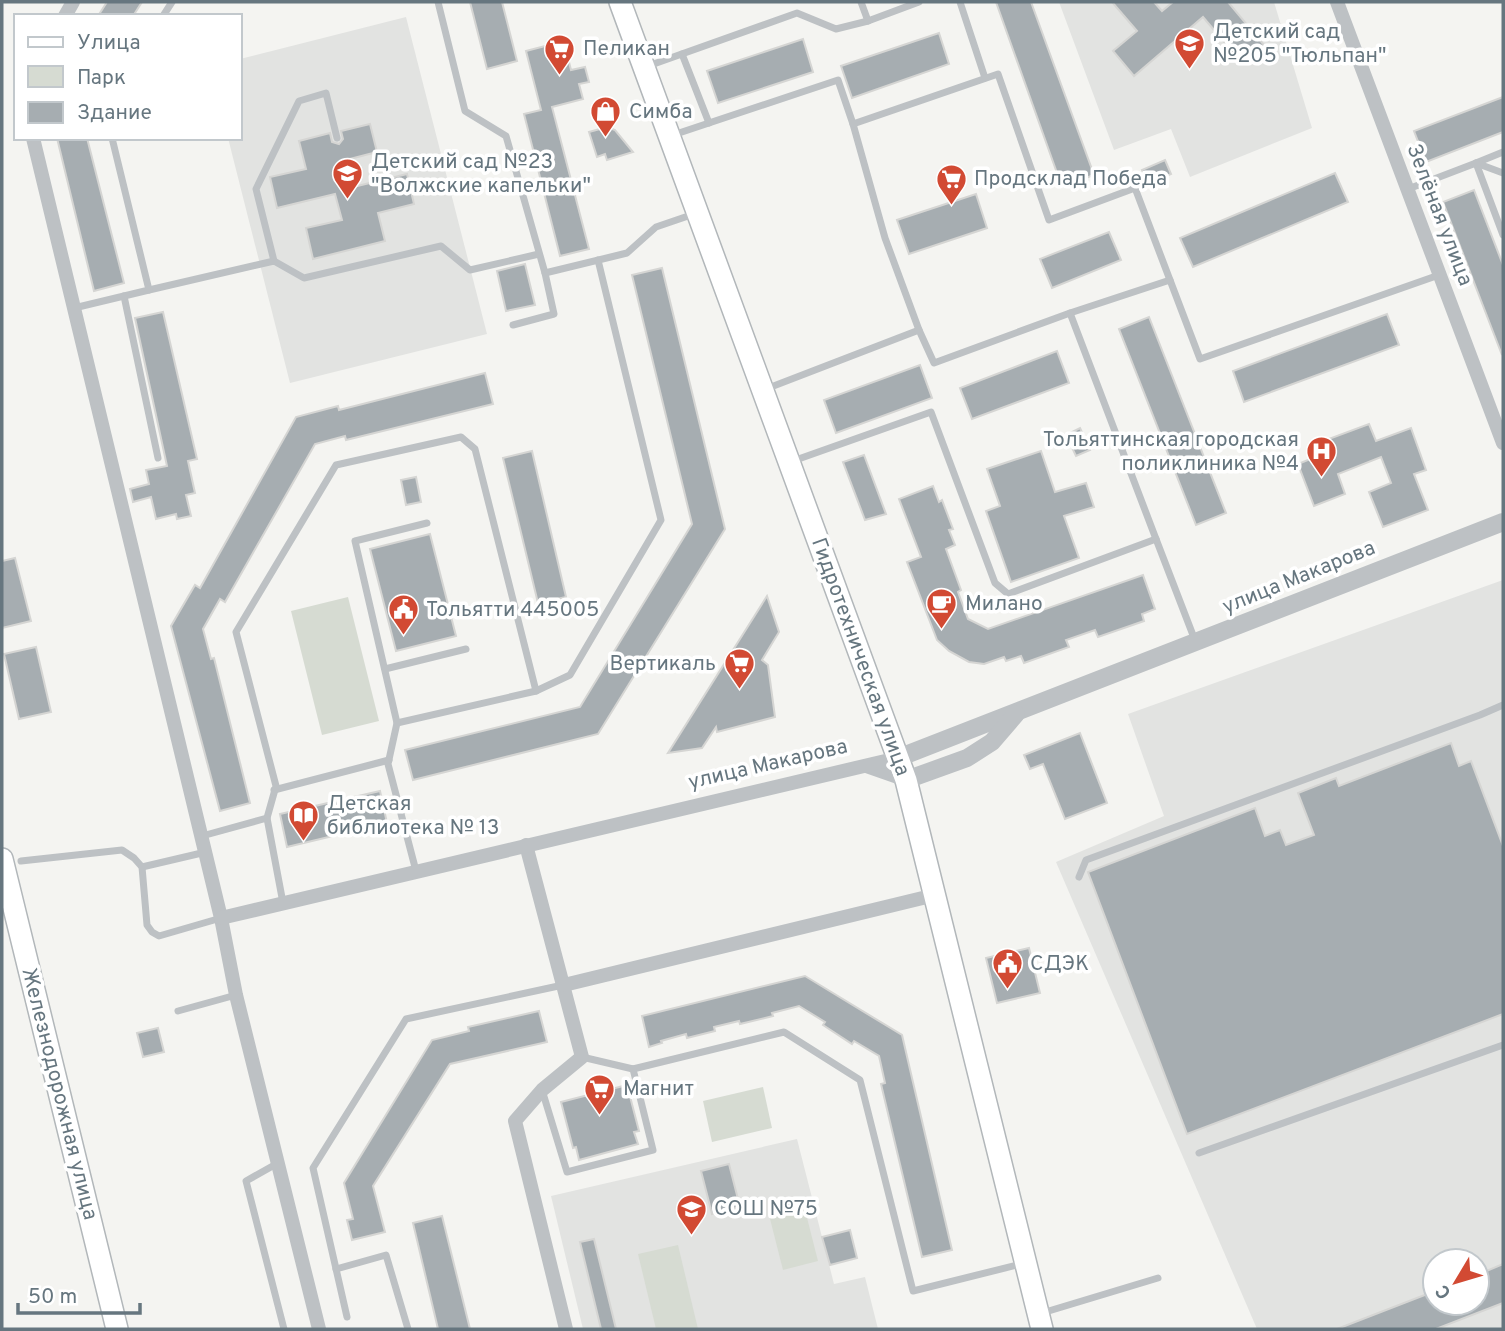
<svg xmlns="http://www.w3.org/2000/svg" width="1505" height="1331" font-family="Overpass,sans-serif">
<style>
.built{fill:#e2e3e1;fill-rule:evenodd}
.green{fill:#d6dbd2}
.building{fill:#a6adb1;stroke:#d5d5d3;stroke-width:2}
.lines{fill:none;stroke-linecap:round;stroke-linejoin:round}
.secondary-casing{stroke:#b2b7ba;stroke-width:24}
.service{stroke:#bdc1c4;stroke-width:7}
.minor{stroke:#bdc1c4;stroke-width:14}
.tertiary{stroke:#bdc1c4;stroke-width:18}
.secondary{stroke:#fff;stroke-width:21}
.labels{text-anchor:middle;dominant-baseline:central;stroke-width:7;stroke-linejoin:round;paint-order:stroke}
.poi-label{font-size:21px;fill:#66767f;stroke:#fff;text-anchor:start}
.street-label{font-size:21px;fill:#66767f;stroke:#fff}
</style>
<rect width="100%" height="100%" fill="#f4f4f1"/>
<g class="built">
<polygon points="1059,2 1274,2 1312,128 1190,177 1171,129 1114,150"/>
<polygon points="406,17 487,334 290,383 228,138 240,138 240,59"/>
<path d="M1503,580V1329H1257L1056,862L1164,816L1128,714ZM1435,1261H1477V1303H1435Z"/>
<polygon points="797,1139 834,1284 865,1277 878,1329 583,1329 551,1196"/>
</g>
<g class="green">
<polygon points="348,597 379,721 322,735 291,611"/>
<polygon points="763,1087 772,1128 712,1142 703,1101"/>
<polygon points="803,1202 818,1261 783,1270 768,1211"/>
<polygon points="678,1245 698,1329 656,1329 638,1254"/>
</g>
<g class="building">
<polygon points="107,2 142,2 133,16 98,16"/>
<polygon points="470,2 502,2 517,61 487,69"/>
<polygon points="996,2 1031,2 1094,175 1062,187"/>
<polygon points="1112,2 1154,2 1162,11 1173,2 1228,2 1264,45 1242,63 1203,17 1134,76 1113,51 1137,31"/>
<polygon points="939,33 949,64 852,98 841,66"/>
<polygon points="803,39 813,72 718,103 707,71"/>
<polygon points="549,45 550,50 565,46 571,70 585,67 589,82 579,84 583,99 552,107 589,249 560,256 524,114 541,110 526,51"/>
<polygon points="1503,97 1503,132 1426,162 1414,131"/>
<polygon points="370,124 377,152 342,161 349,188 407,174 414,204 378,213 385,241 313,259 306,228 342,220 335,194 277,208 270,177 306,169 299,141 330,133 332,142 339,144 343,139 341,131"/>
<polygon points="607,127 615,130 633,152 607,160 605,154 597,157 589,132"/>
<polygon points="57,138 87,138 124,283 94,291"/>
<polygon points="1165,160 1171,174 1148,184 1142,170"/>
<polygon points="1335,173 1348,202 1193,267 1180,238"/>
<polygon points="1474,190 1503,265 1502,355 1443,202"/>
<polygon points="976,194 987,228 909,254 897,220"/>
<polygon points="1109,232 1121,260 1052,288 1040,259"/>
<polygon points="525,264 535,305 506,311 497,271"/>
<polygon points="662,268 725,529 598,734 413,780 405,750 580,707 692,524 632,275"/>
<polygon points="163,312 197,459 188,461 195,493 186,495 191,516 177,519 176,514 156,519 151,497 133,502 130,489 149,484 146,470 167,466 135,318"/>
<polygon points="1387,314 1399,345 1244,402 1233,371"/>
<polygon points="1149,317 1226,513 1196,525 1119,329"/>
<polygon points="1057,351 1069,383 972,419 960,388"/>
<polygon points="920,365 932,398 836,433 824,400"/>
<polygon points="485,373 493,404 346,440 345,436 315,444 225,602 220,599 203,629 211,659 214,658 250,803 220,811 171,626 195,585 200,588 296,417 338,406 339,410"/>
<polygon points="1369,424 1376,441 1411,428 1426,470 1414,474 1428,510 1383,527 1369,492 1391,483 1381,457 1338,474 1345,494 1314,506 1298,464 1330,451 1326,440"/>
<polygon points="1080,428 1090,450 1076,456 1066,435"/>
<polygon points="532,451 566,597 538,603 503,458"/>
<polygon points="1041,451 1055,492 1086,483 1094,507 1064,516 1079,558 1011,582 986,511 1000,506 987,469"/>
<polygon points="864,455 886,514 865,520 843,462"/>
<polygon points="416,477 421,502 406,505 401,480"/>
<polygon points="933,486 939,502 942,500 953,529 949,530 955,545 946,549 961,590 958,592 968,619 988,629 1143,575 1155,609 1142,614 1144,621 1098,637 1095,630 1066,640 1069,647 1024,663 1021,656 1006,661 1004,657 984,664 969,662 949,651 937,640 907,562 921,557 899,499"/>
<polygon points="430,534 456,636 396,651 370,549"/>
<polygon points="15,558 31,621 2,628 2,561"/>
<polygon points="767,596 779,632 762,660 768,665 775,717 717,732 716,727 702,748 668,753"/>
<polygon points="36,647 51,712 19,719 4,654"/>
<polygon points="1080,733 1107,803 1065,819 1043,764 1030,769 1024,755"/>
<polygon points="1451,743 1459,766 1471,761 1503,846 1503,1014 1187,1134 1088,872 1255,808 1265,836 1280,830 1286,845 1314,835 1298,793 1336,778 1339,786"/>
<polygon points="380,791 387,823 287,847 280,814"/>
<polygon points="1029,948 1040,993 997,1003 986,958"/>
<polygon points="805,976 902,1035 952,1250 922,1257 881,1084 885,1083 879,1056 854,1041 852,1044 823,1025 825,1022 799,1006 772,1013 773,1016 740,1024 739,1021 714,1027 715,1031 687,1038 686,1034 661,1041 662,1043 649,1047 642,1016"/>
<polygon points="539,1011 547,1042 450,1064 373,1186 385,1232 352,1240 347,1220 353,1219 344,1183 432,1040 469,1031 468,1027"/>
<polygon points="158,1028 164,1052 143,1057 137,1033"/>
<polygon points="627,1085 639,1131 634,1132 638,1144 579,1160 576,1147 573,1148 561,1102"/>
<polygon points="729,1164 740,1207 712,1214 701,1171"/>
<polygon points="442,1216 470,1329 438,1329 413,1223"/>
<polygon points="850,1230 857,1258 830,1265 822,1237"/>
<polygon points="594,1239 616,1329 601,1329 580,1242"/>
<polygon points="1503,1264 1503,1303 1436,1329 1337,1329 1435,1291 1435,1303 1477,1303 1477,1275"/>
</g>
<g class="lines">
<defs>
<g id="secondary">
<polyline points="620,2 906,780 1042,1329"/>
<polyline points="2,859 117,1329"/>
</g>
</defs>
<use href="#secondary" class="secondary-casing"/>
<g class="service">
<polyline points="438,2 465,111 506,136 545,273"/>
<polyline points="861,2 868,21 919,2"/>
<polyline points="960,2 985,78"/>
<polyline points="163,16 172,2"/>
<polyline points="682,54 709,123"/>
<polyline points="648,66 797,13 836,29 868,21"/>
<polyline points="853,124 885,238 919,330"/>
<polyline points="670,136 838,80 853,124 998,74 1049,220 1135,188 1200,359 1439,275"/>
<polyline points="1476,163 1503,152"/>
<polyline points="1476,163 1503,173"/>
<polyline points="1408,189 1476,163 1503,235"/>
<polyline points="274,261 256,189 299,101 326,93 337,138"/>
<polyline points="149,290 274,261 304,278 441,246 470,270 539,254"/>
<polyline points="124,296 158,458"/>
<polyline points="74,308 149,290 112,138"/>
<polyline points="1070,313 1170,280"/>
<polyline points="513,325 554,314 545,273 627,253 656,227 694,214"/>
<polyline points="763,390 919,330 934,363 1070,313 1156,539"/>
<polyline points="790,462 931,412 995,583 1008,594 1156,539 1196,643"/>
<polyline points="385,669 466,649"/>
<polyline points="397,723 536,691 570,675 661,520 598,260"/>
<polyline points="274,790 389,760"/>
<polyline points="267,818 276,786 236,632 336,465 461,437 475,449 536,691"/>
<polyline points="202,836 267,818 283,903"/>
<polyline points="21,861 122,850 134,858 142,867 147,925 152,932 159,936 221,918"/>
<polyline points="142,867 206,852"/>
<polyline points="416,871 388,764 397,723 355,541 427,523"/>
<polyline points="1079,877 1086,860 1480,715 1503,705"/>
<polyline points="178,1011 236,995"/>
<polyline points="582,1057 633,1069 784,1032 860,1080 913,1291 1025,1263"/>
<polyline points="542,1090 567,1172 653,1150 633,1069"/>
<polyline points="1199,1153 1503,1045"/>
<polyline points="278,1163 246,1181 284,1329"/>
<polyline points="336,1269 386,1255 408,1329"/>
<polyline points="1042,1313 1158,1278"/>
<polyline points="347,1317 313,1168 406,1019 563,985"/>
</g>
<g class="minor">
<polyline points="1337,2 1503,443"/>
<polyline points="65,16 73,2"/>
<polyline points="33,138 221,918 236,995 319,1329"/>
<polyline points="866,766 906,780"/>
<polyline points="526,845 582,1057 542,1090 515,1121 566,1329"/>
<polyline points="221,918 898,758"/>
<polyline points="564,985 935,895"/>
</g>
<g class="tertiary">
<polyline points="898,758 1503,522"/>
<polyline points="906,780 967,758 992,742 1016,714"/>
</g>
<use href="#secondary" class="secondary"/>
</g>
<defs>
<symbol id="school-pin" viewBox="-11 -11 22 30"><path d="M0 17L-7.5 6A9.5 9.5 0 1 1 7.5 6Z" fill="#d24a33" stroke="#fff"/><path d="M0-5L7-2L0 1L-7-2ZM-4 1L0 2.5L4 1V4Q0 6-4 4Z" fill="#fff"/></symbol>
<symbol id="supermarket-pin" viewBox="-11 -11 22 30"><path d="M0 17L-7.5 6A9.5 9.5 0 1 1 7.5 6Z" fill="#d24a33" stroke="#fff"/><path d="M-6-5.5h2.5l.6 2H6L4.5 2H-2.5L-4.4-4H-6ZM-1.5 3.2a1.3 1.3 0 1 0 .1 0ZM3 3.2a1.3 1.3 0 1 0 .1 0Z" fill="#fff"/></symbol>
<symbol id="shop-pin" viewBox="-11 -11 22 30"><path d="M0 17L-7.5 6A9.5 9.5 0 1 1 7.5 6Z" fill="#d24a33" stroke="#fff"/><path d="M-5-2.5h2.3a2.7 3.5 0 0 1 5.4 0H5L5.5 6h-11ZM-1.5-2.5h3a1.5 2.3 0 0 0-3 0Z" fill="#fff"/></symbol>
<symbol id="hospital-pin" viewBox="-11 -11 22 30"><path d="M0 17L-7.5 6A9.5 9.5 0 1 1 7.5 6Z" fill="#d24a33" stroke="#fff"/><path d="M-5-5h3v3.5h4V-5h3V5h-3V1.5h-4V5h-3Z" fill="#fff"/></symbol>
<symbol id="cafe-pin" viewBox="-11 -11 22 30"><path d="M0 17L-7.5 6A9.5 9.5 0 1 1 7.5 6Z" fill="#d24a33" stroke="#fff"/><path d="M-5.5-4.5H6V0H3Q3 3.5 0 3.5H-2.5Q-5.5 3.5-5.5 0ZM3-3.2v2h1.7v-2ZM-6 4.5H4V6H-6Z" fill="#fff"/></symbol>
<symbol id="civic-pin" viewBox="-11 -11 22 30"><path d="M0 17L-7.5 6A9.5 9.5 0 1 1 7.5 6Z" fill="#d24a33" stroke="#fff"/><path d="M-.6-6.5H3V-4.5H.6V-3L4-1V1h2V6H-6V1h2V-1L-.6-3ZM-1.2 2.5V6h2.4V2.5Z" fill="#fff"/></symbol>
<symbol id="library-pin" viewBox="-11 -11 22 30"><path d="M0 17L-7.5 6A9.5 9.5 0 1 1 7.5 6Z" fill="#d24a33" stroke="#fff"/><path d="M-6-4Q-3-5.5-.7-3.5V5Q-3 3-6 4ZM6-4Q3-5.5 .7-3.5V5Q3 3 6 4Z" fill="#fff"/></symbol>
</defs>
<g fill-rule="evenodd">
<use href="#school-pin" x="1172" y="26" width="35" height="47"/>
<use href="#supermarket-pin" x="542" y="32" width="35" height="47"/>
<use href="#shop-pin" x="588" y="94" width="35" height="47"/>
<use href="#school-pin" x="330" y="156" width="35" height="47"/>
<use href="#supermarket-pin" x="934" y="162" width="35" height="47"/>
<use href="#hospital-pin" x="1304" y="434" width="35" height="47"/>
<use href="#cafe-pin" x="924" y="586" width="35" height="47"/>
<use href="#civic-pin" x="386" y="592" width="35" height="47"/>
<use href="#supermarket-pin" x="722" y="646" width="35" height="47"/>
<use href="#library-pin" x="286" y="798" width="35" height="47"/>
<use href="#civic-pin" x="990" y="946" width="35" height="47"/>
<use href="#supermarket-pin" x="582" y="1072" width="35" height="47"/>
<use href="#school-pin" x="674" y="1192" width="35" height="47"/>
</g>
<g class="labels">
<g class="poi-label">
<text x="1213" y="32">Детский сад<tspan x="1213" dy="24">№205 "Тюльпан"</tspan></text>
<text x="583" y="49">Пеликан</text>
<text x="629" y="112">Симба</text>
<text x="371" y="162">Детский сад №23<tspan x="371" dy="24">"Волжские капельки"</tspan></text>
<text x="974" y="179">Продсклад Победа</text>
<text x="1299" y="440" text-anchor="end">Тольяттинская городская<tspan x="1299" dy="24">поликлиника №4</tspan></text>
<text x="965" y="604">Милано</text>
<text x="426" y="610">Тольятти 445005</text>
<text x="716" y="664" text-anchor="end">Вертикаль</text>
<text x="327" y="804">Детская<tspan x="327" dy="24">библиотека № 13</tspan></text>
<text x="1030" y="964">СДЭК</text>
<text x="623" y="1089">Магнит</text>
<text x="714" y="1209">СОШ №75</text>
</g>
<g class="street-label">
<text transform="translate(1439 215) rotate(69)">Зелёная улица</text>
<text transform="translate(1299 578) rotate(-22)">улица Макарова</text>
<text transform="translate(860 657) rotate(70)">Гидротехническая улица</text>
<text transform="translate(768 765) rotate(-13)">улица Макарова</text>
<text transform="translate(59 1094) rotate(76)">Железнодорожная улица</text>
</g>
</g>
<rect width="1505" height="1331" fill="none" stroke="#66767f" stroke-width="7"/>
<rect x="14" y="14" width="228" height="126" fill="#ffffff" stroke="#c2c8cc" stroke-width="2"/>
<rect x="28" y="37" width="35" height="10" fill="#ffffff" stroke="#c2c8cc" stroke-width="2"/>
<text x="77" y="49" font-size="21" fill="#66767f">Улица</text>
<rect x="28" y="66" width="35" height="21" fill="#d6dbd2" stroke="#c2c8cc" stroke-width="2"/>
<text x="77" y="84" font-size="21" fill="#66767f">Парк</text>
<rect x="28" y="102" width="35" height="21" fill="#a6adb1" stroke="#c2c8cc" stroke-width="2"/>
<text x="77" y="119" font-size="21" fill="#66767f">Здание</text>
<g transform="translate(1456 1282) rotate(232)"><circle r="33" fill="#ffffff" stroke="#c2c8cc" stroke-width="2"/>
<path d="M0-5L12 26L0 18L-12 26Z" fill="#d24a33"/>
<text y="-10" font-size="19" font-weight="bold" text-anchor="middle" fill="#66767f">С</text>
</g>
<path d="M18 1303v10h122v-10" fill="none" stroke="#66767f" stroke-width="3.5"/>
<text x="28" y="1303" font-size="21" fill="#66767f" stroke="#ffffff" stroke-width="5" paint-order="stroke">50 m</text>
</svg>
